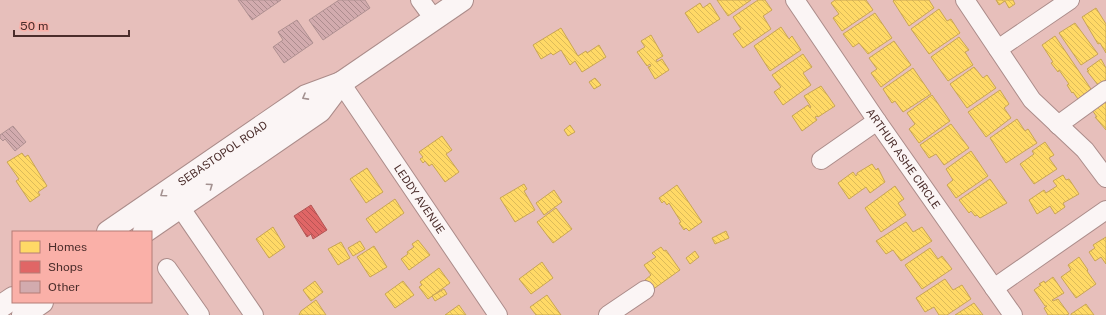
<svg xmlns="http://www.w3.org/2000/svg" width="1106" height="315" font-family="'Public Sans',sans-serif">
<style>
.homes{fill:url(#homes-back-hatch);stroke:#c9a554}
.shops{fill:url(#shops-back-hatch);stroke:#b35554}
.building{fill:url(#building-back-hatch);stroke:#b09192}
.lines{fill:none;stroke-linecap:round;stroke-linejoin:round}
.minor-casing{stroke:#ab8c8a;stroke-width:20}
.major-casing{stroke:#ab8c8a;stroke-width:24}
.minor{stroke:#fbf5f5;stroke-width:18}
.major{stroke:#fbf5f5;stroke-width:22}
.oneway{stroke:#a39190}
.labels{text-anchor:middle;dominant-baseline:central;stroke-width:4;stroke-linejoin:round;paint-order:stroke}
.street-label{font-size:11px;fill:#4b2d2b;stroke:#fab0a8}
</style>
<defs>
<pattern id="homes-back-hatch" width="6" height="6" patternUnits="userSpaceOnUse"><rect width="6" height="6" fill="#ffd966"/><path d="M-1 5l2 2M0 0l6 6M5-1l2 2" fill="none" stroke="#dcbb59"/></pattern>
<pattern id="shops-back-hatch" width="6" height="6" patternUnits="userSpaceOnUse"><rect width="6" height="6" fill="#e06666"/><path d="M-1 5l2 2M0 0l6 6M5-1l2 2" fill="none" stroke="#b85454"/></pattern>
<pattern id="building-back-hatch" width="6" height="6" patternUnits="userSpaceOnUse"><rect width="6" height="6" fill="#d2abae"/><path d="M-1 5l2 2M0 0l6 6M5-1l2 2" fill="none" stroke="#ac8c8e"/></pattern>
</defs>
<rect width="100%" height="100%" fill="#e7bfbb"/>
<g class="homes">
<polygon points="717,0 751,0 728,16"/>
<polygon points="758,0 765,0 772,10 763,16 771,29 743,48 733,34 741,29 733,17"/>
<polygon points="835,0 866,0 873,10 842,31 833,18 839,14 831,3"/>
<polygon points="894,0 929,0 934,8 909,26 893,1"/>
<polygon points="996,0 1013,0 1015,4 1009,8 1005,1 999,5"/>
<polygon points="700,3 703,8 710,3 720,19 698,33 685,13"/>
<polygon points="1096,8 1106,24 1106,53 1100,43 1098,44 1082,17"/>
<polygon points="939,9 947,21 951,19 960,33 929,54 911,29"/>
<polygon points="875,13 892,38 868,54 859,43 853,47 843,34"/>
<polygon points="1075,23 1098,54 1081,65 1059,33"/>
<polygon points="781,27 789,39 792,36 801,50 770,71 754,46"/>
<polygon points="561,28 578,56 586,51 587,53 599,45 606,57 582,72 575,61 570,65 561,50 553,55 551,53 541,59 533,45"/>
<polygon points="651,35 663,56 656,60 657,62 662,59 669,70 655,79 648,67 651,66 650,64 647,66 637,52 645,47 641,41"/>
<polygon points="1055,36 1091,89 1078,99 1073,92 1072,93 1067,85 1069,84 1059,70 1058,72 1051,63 1053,62 1042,45"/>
<polygon points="959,37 969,50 965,52 973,65 948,81 931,57"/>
<polygon points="894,41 911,65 881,87 871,73 877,69 869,58"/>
<polygon points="803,54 812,67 803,73 811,85 783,105 774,92 781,87 772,75"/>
<polygon points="1101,59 1106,68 1106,80 1098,85 1087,71 1089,71 1087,69"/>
<polygon points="974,67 983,78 987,75 996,88 967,108 950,84"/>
<polygon points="913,68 931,94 903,112 895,101 892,103 883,89"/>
<polygon points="595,78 601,85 594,89 589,82"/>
<polygon points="821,86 835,106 818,117 817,116 815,117 817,120 802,131 792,116 808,105 810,108 811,107 804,96"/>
<polygon points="1000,90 1009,104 1004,108 1011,118 986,137 968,112"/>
<polygon points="932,95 950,121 919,143 909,129 915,124 907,113"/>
<polygon points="1105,101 1106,103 1106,130 1095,117 1097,117 1092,110"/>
<polygon points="1017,119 1025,131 1028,129 1037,143 1006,163 990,138"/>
<polygon points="951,124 969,148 944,165 936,154 929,158 920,145"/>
<polygon points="570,125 575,132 568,136 564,130"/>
<polygon points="442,136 452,150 446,154 459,172 445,182 432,164 429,166 425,161 423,163 420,159 423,157 419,152"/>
<polygon points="1045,142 1054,155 1049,158 1057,169 1034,184 1020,164 1034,154 1032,151"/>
<polygon points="971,151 988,176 956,198 947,185 953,180 946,169"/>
<polygon points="22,153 25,157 28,155 47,186 38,192 40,195 30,202 16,181 19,179 7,162"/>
<polygon points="872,164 876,170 878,168 885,182 870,193 866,187 849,199 838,183 853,172 856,176 857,175 857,173"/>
<polygon points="367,168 383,192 366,203 350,179"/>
<polygon points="1063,175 1066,180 1069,179 1079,194 1063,203 1065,207 1055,214 1050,206 1037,214 1029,200 1044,190 1046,193 1057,186 1053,181"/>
<polygon points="990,179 1007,203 980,218 977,215 975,216 971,211 969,213 959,200"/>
<polygon points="524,184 527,189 524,191 535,210 515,222 500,198"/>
<polygon points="677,185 702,222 689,231 686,228 684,230 679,223 681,222 669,203 667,205 664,201 662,203 659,198"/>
<polygon points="895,186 904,199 898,203 906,215 881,232 865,208"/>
<polygon points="554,190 562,202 544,215 536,203"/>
<polygon points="395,199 404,213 376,233 366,219"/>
<polygon points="556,208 572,229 553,243 537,222"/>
<polygon points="906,222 913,232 922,227 932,241 901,261 893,250 886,254 876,241"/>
<polygon points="273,227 285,247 269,258 256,239"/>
<polygon points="726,231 729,238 715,244 712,238"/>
<polygon points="1106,237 1106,264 1101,257 1095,261 1089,252 1095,248 1093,245"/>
<polygon points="418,240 430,255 409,270 401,259 408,254 407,252 414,247 412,244"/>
<polygon points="360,241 365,249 353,256 348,248"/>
<polygon points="341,242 350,258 338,265 328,249"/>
<polygon points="374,246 387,267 370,277 357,257"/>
<polygon points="661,247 664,251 666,250 680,270 652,290 645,280 651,275 644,265 656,257 652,253"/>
<polygon points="930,248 938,259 942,256 952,269 922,289 905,265"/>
<polygon points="695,251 699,257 690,264 686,258"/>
<polygon points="1079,257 1088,270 1087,271 1096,284 1076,298 1061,277 1071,270 1068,265"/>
<polygon points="542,262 553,278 531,294 519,279"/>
<polygon points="439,268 450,283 428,299 419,287 422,285 420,282"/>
<polygon points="1053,277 1064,293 1052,300 1053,301 1058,299 1069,314 1066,315 1048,315 1044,308 1047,306 1045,306 1034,290 1041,285 1039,284 1044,281 1045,283"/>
<polygon points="945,279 953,290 962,285 971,299 947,315 939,315 934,307 925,312 916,298"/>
<polygon points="315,281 323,292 311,301 303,290"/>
<polygon points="403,281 414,295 395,308 385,294"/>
<polygon points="444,289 447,294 435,301 432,296"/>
<polygon points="547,295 561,315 536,315 530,307"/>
<polygon points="316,300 326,315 299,315 301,311"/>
<polygon points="974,303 983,315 955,315"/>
<polygon points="1086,304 1094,315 1071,315 1071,314"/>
<polygon points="459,305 466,315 445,315"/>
</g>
<polygon class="shops" points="311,205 327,230 313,239 311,234 307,237 294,216"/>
<g class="building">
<polygon points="238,0 281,0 252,20"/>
<polygon points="339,0 365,0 370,8 323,40 309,20"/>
<polygon points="297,20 313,43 284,63 273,47 283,40 278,32"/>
<polygon points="13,126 26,142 15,151 5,139 3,141 0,138 0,135"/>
</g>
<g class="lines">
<defs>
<g id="minor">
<polyline points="420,0 434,19"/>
<path id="s1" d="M795,0L877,121L1013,315"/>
<polyline points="965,0 1032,100 1085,150 1106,178"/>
<polyline points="998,49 1070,0"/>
<path id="s2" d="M341,83L498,315"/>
<polyline points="1058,125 1106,90"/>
<polyline points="821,160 877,121"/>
<polyline points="180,207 254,315"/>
<polyline points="167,268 200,315"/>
<polyline points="994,288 1106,210"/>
<polyline points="608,315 645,290"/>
</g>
<g id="major">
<path id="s3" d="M108,232L306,96L341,83L462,0"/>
<polyline points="144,232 320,111 341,83"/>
<polyline points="0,307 13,298"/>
<polyline points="23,315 42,302"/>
</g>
</defs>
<use href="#minor" class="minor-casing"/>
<use href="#major" class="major-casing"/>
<use href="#minor" class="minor"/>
<use href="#major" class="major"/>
</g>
<defs><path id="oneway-chevron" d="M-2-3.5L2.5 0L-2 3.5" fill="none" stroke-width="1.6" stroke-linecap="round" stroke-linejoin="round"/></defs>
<g class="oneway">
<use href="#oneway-chevron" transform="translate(305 97) rotate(151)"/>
<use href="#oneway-chevron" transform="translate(210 186) rotate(-35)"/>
<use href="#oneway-chevron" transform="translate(163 194) rotate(145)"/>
</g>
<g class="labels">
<g class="street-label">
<text stroke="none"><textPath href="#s3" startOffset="139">SEBASTOPOL ROAD</textPath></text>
<text stroke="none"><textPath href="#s1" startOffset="192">ARTHUR ASHE CIRCLE</textPath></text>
<text stroke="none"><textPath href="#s2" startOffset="140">LEDDY AVENUE</textPath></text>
</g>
</g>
<rect x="12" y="231" width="140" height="72" fill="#fab0a8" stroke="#b47c76"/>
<rect x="20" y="241" width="20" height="12" fill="#ffd966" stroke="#b47c76"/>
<text x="48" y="251" font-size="12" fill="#4b2d2b">Homes</text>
<rect x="20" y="261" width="20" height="12" fill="#e06666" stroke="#b47c76"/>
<text x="48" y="271" font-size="12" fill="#4b2d2b">Shops</text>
<rect x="20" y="281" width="20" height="12" fill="#d2abae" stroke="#b47c76"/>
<text x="48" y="291" font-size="12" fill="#4b2d2b">Other</text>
<path d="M14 30v6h115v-6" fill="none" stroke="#4b2d2b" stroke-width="2"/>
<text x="20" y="30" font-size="12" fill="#4b2d2b" stroke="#fab0a8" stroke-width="3" paint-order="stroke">50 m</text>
</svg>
